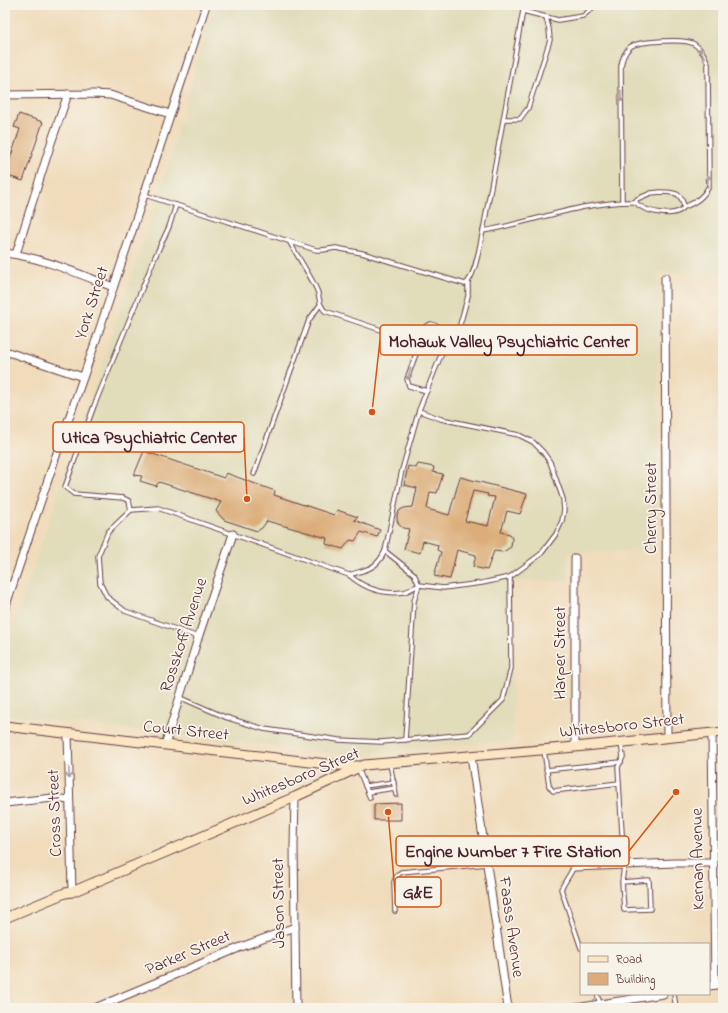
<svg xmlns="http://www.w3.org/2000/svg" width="728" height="1013" font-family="'Indie Flower',sans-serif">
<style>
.built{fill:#e1dcba}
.building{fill:#dcad7a;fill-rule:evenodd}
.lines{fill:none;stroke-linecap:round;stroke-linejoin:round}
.lane-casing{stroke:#633b41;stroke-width:5.5}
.street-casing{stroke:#633b41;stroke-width:9}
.secondary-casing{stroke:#633b41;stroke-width:11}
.lane{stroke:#fff;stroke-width:3.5}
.street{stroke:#fff;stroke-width:7}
.secondary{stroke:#fbe6c4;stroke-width:9}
.oneway{stroke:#ae9aa0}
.labels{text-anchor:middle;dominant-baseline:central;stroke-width:3.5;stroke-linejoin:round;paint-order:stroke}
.street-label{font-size:17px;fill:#4a1f2b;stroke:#f7f3e8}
.leader{fill:none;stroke:#d8530f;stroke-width:1.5}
.callout-dot{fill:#d8530f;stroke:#f7f3e8;stroke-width:1.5}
.callout{fill:#f7f3e8;stroke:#d8530f;stroke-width:1.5}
.callout-label{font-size:18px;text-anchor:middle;font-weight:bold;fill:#4a1f2b}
</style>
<rect width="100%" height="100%" fill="#f7f3e8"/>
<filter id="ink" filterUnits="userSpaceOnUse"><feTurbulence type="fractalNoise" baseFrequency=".025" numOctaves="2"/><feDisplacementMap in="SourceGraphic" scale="8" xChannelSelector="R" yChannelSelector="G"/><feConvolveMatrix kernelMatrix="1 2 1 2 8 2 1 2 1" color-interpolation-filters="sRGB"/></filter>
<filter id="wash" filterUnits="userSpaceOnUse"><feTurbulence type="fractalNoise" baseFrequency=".012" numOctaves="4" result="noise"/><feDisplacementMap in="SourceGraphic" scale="16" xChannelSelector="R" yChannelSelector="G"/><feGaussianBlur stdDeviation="0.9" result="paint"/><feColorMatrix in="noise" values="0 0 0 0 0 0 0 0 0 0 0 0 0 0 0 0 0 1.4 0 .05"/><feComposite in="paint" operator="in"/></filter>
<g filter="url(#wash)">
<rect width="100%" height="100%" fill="#f0dcbb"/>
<polygon class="built" points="214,5 723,5 723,274 660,272 656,551 568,552 568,581 511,581 513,740 349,755 5,715 5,652 161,189"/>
<g id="blocks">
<g class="building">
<polygon points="19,114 43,122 23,181 5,175 5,161 9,162 20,129 14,127"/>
<polygon points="144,451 224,478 226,473 275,491 274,495 334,515 337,510 358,517 354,520 380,530 377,537 361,532 355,541 350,540 343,549 326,544 327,538 267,521 262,528 257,531 224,520 216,511 221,502 159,482 156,486 140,481 142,476 134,475"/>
<path d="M418,464L434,467L433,472L443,474L437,493L430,492L427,509L449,515L460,477L527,494L520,514L507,511L501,532L510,534L512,539L511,547L503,552L494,551L487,570L473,567L476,555L457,550L450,579L434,576L441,552L437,550L438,545L423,541L420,553L404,549L409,529L403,528L399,525L397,520V515L400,510L404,508L413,507L417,488L404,485L408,466L416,468ZM473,491L488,494L487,496L495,497L488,526L465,521Z"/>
<polygon points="401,803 401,820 374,820 374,804"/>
</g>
</g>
</g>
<g filter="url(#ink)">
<use href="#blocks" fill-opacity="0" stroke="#633b41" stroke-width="1"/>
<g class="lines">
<defs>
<g id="lane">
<polyline points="523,11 558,20 583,16 596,5"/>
<polyline points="504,119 520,119 528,108 550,40 549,29 546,17"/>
<path d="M661,192C674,193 681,191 684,207C675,219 644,212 635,202L637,199L651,193Z"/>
<path d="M145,195L316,250H322L336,248L362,253L465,284C475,279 480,243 483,231C534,222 583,201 635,202"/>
<path d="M622,202L621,66C622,59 624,53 630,47C638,41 686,38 694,44C702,49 705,56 708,64L709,186C704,197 695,203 684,207"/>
<polyline points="483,231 524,5"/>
<path d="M289,241C298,257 308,272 316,288C321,297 317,303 325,311L443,351"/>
<polyline points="427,391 409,386 407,379 426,326 431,324 455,333"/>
<polyline points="254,474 309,320 320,305"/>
<polyline points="131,510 129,501 123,498 74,494 65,487 94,406 155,257 169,227 176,205"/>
<path d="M349,575C365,589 382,595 404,592C409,591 414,587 419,585L414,574L385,551"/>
<polyline points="5,582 13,585"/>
<path d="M198,637L125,611L107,597L100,583L98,556L108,532L131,510L158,508L349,575C367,569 376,570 385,551L402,470L419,410L443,350L459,328L468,296V282"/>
<polyline points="179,697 225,717 264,729 339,740 381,742 469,734 503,700 511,668 510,577"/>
<polyline points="405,740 414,601 419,585 443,588 482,583 510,577 541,554 556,534 562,521 564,510 563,499 550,462 543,452 533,442 519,435 441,419 419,411"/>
<polyline points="544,750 549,786 553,791 619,783 618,767 623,757 621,742"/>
<polyline points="390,764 396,795"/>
<polyline points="358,768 370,798"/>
<polyline points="546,770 621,762"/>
<polyline points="619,783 624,866 622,882 624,910 650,909 649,880 622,882"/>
<polyline points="365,786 394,782"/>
<polyline points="368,792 395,788"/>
<polyline points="574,867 561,889 581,948"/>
<polyline points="395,911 394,882 396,877 401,872 487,864"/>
<polyline points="597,994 600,1004"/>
<polyline points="674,994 676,1008"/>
<polyline points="709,1008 710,1008"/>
</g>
<g id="street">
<polyline points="5,95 94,94 110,95 170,114"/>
<path d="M5,253C41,257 79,274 113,287"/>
<polyline points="16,254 52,140 68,94"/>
<polyline points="665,278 667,737"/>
<polyline points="5,351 83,377"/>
<polyline points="5,608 60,444 93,349 189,59 206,5"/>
<polyline points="712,733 715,985"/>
<polyline points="68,734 72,892"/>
<polyline points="165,745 199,635 233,534"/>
<polyline points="575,747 575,558"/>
<polyline points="471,756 508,1008"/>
<polyline points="295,797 294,846 296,1008"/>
<polyline points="5,803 53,798 69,800"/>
<polyline points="574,867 675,863 714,863"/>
<polyline points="709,986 723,984"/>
<polyline points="95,1008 241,947 295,927"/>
<polyline points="576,1008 663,994"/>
</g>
<g id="secondary">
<polyline points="5,726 335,765 359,766"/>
<polyline points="5,918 65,893 72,892 295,797 364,765 575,747 723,732"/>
</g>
</defs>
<use href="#lane" class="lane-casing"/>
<use href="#street" class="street-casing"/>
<use href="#secondary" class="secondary-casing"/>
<use href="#lane" class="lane"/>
<use href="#street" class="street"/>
<use href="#secondary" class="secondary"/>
</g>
<defs><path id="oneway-shaft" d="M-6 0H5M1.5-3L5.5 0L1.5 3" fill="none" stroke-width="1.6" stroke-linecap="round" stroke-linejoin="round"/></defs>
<g class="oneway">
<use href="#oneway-shaft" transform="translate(702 53) rotate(-123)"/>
<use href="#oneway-shaft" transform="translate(621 96) rotate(89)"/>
<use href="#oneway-shaft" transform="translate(708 181) rotate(-86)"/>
<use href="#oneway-shaft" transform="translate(409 374) rotate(107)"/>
<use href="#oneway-shaft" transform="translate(69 773) rotate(89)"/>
</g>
</g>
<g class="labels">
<g class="street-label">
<text transform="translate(92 303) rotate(-72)">York Street</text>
<text transform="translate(651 508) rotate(-90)">Cherry Street</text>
<text transform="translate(184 635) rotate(-72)">Rosskoff Avenue</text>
<text transform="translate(560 653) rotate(-90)">Harper Street</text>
<text transform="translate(622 726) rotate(-6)">Whitesboro Street</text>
<text transform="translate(186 731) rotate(6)">Court Street</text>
<text transform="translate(301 777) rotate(-23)">Whitesboro Street</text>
<text transform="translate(55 813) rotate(-92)">Cross Street</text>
<text transform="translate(698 859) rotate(-91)">Kernan Avenue</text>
<text transform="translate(279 903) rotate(-91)">Jason Street</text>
<text transform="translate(511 927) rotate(82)">Faass Avenue</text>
<text transform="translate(188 953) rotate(-23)">Parker Street</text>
</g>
</g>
<path class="leader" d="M372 412L380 340M247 499L244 437M676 792L629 851M388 812L395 892"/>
<g class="callout-dot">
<circle cx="372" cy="412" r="4"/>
<circle cx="247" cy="499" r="4"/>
<circle cx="676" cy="792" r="4"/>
<circle cx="388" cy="812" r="4"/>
</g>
<g class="callout">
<rect x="380" y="325" width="257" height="30" rx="4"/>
<rect x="53" y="422" width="191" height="30" rx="4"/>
<rect x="396" y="836" width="233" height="30" rx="4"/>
<rect x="395" y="877" width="46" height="30" rx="4"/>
</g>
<g class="callout-label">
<text x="509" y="347">Mohawk Valley Psychiatric Center</text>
<text x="149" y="443">Utica Psychiatric Center</text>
<text x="513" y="857">Engine Number 7 Fire Station</text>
<text x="418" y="898">G&amp;E</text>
</g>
<rect width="728" height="1013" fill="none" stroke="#f7f3e8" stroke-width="20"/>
<rect x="580" y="943" width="130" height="52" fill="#f7f3e8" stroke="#b29e9c"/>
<rect x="588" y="956" width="20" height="6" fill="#fbe6c4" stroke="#b29e9c"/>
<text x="616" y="963" font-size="12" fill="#4a1f2b">Road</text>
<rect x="588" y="973" width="20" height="12" fill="#dcad7a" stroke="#b29e9c"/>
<text x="616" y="983" font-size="12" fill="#4a1f2b">Building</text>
</svg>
